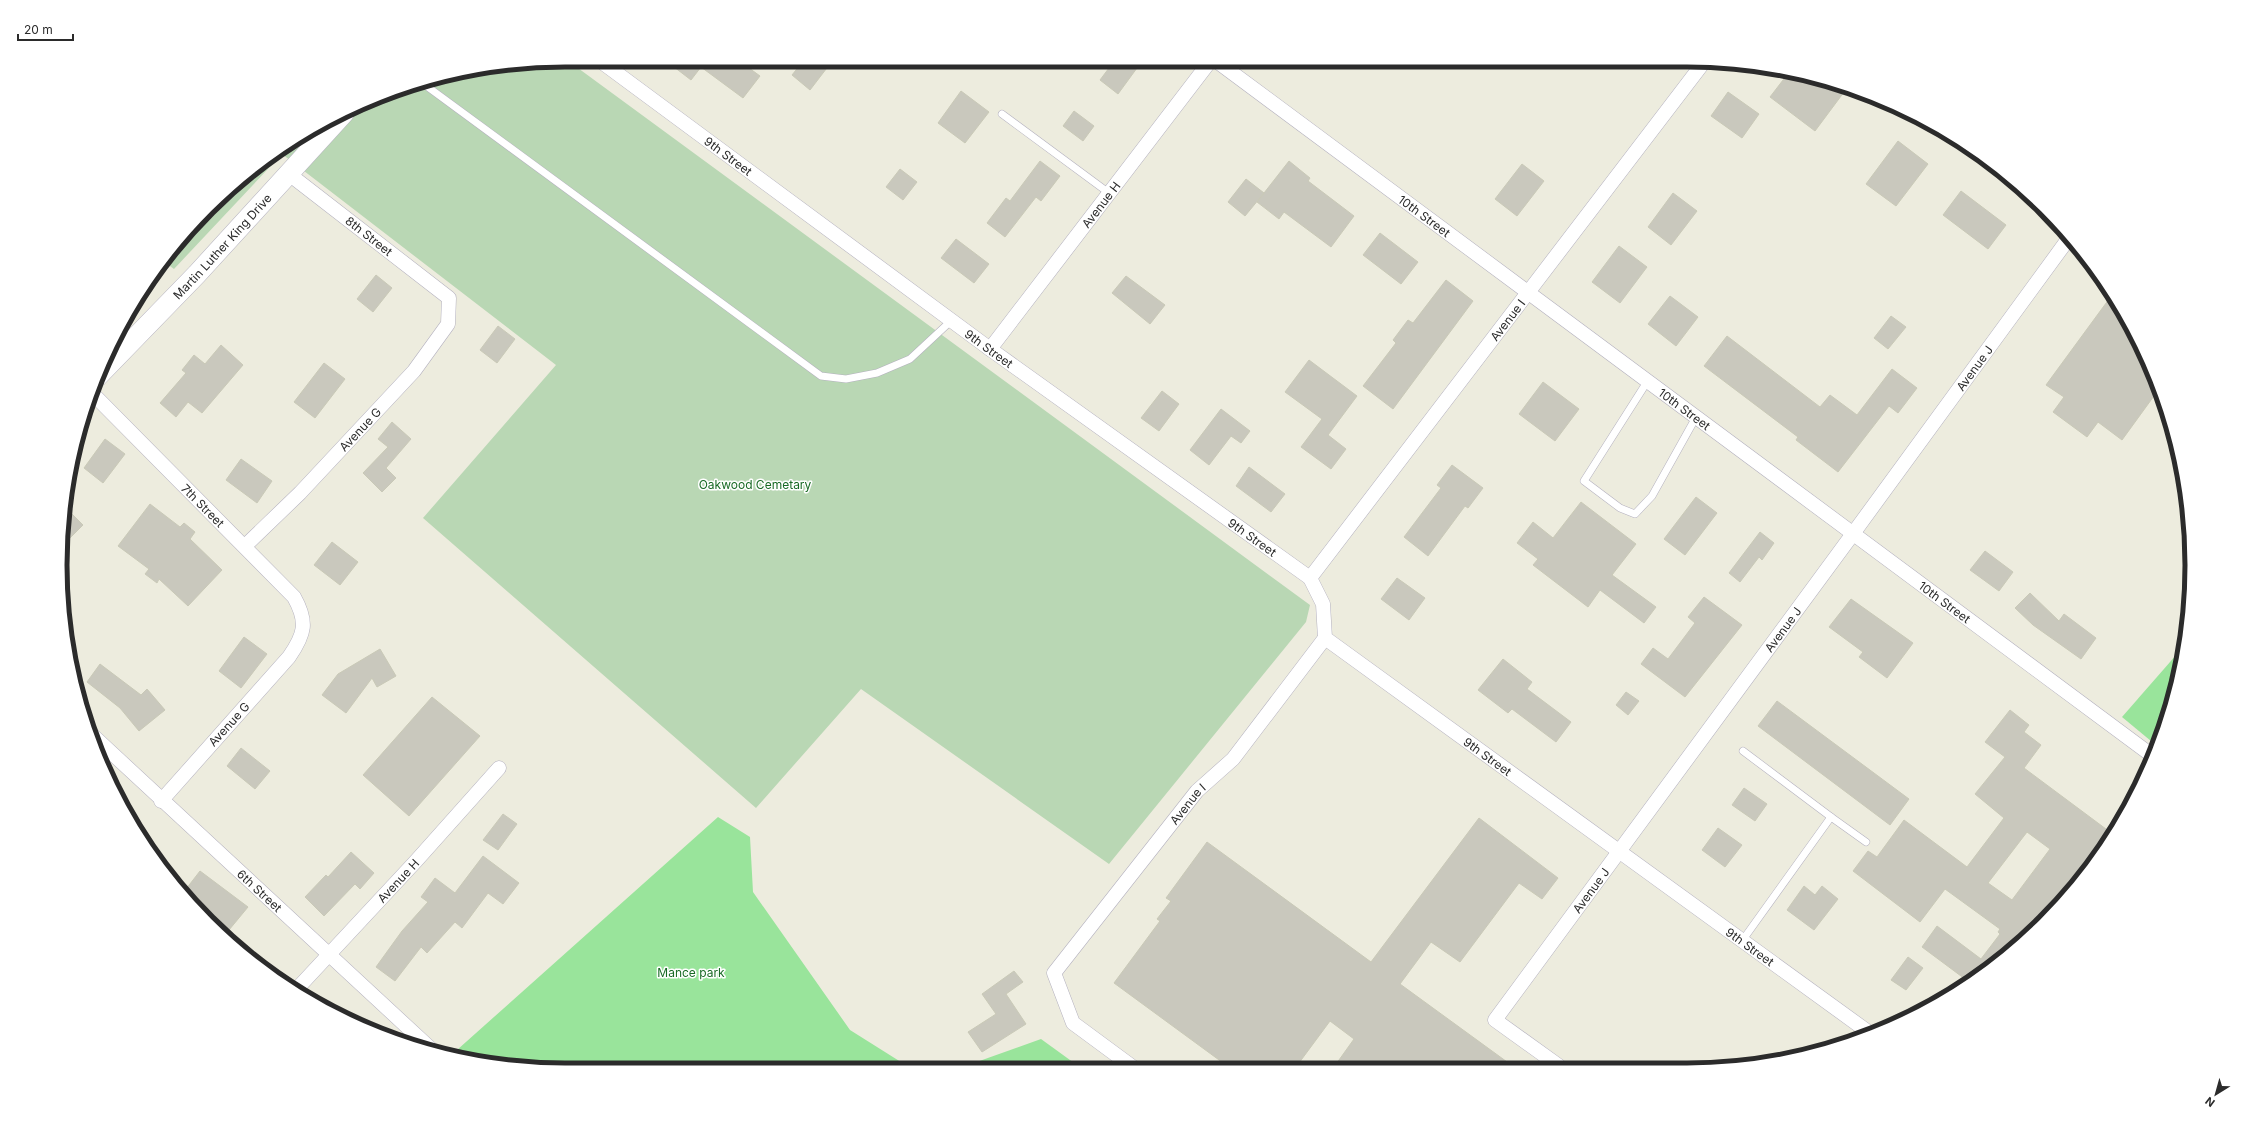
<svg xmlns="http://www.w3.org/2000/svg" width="2252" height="1130" font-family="Inter,sans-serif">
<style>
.green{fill:#99e49b}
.cemetery{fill:#b9d7b4}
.building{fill:#c9c8bd;stroke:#c9c9b7;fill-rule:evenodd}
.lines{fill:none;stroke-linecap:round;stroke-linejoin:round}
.lane-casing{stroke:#b4b1bf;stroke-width:8}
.street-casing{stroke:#b4b1bf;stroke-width:15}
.secondary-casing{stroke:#b4b1bf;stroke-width:21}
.lane{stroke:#fff;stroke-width:7}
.street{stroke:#fff;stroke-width:14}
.secondary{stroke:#fff;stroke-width:20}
.labels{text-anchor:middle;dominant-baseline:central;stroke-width:3;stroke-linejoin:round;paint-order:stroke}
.street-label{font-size:12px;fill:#2b2b2b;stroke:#fff}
.park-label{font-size:12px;fill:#196a25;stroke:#fff}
.rim{fill:none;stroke:#2b2b2b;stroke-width:5}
</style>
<rect width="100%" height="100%" fill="#edecde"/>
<g class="green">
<polygon points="2184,646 2182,664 2157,746 2122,717"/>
<polygon points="718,817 750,837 753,892 850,1030 912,1069 565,1070 469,1060 457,1050"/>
<polygon points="1041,1039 1081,1068 957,1069"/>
</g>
<polygon class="cemetery" points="567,60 1310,605 1306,622 1109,864 861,689 756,808 423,518 556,365 282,154 174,269 163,261 185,232 257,165 313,128 402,87 467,70"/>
<g class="building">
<polygon points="665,60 738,60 760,76 743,98 701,67 691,80"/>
<polygon points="804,60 833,60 810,90 792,75"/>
<polygon points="1115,60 1126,60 1137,68 1118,94 1100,80"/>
<polygon points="1790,71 1847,88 1815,131 1770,97"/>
<polygon points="961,91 989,112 965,143 938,123"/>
<polygon points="1728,92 1759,114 1742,138 1711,116"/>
<polygon points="1074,111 1094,126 1083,141 1063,126"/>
<polygon points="1898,141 1928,164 1896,206 1866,184"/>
<polygon points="1040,161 1060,176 1041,201 1036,197 1005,237 987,223 1006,198 1010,201"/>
<polygon points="1289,161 1310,178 1308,181 1354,216 1331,247 1284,212 1279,219 1257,202"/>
<polygon points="1522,164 1544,181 1517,216 1495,199"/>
<polygon points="900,169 917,182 903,200 886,187"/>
<polygon points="1246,179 1264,193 1245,216 1228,202"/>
<polygon points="1961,191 2006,225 1988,249 1943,215"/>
<polygon points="1673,193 1697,211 1671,245 1648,227"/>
<polygon points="1380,233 1418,262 1401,284 1363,255"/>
<polygon points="956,239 989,264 974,283 941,258"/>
<polygon points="1619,246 1647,267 1620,303 1592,282"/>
<polygon points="376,275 392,288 373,312 357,299"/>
<polygon points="1126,276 1165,305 1150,324 1112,293"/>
<polygon points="1446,280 1473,301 1393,409 1363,386 1396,343 1393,340 1408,320 1413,323"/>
<polygon points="2112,295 2154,372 2159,389 2122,440 2098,422 2087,437 2053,412 2064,397 2046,385"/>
<polygon points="1670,296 1698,317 1676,346 1648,324"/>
<polygon points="1891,316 1906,327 1888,349 1874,338"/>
<polygon points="498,326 515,339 497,363 480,350"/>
<polygon points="1727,336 1820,407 1830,395 1857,415 1892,369 1917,388 1898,413 1889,406 1838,472 1796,440 1798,437 1704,366"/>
<polygon points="221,345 243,365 202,413 188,402 176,417 160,403 186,373 182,370 194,355 205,364"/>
<polygon points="1309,360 1357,396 1328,435 1346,449 1331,469 1301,447 1322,419 1285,392"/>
<polygon points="324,363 345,379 315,418 294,402"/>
<polygon points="1543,382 1579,409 1555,441 1519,414"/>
<polygon points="1162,391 1179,404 1159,431 1141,418"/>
<polygon points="1221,409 1250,431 1241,443 1231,436 1209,465 1190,450"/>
<polygon points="392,422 411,439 386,468 396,478 382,492 363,473 388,447 378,439"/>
<polygon points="105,439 125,454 103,483 84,468"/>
<polygon points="241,459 272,481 257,503 226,480"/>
<polygon points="1452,465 1483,488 1468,508 1465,506 1428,556 1404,537 1441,488 1437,485"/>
<polygon points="1249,467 1285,494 1271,512 1236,486"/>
<polygon points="1696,497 1717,513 1685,555 1664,539"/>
<polygon points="1581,502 1636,544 1612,575 1656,607 1644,623 1600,590 1588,607 1533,565 1538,559 1517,543 1533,522 1553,538"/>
<polygon points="150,504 180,527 184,523 195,532 190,539 222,570 188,606 159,579 157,583 145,574 149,569 118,546"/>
<polygon points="72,514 83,525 62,546 64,522"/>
<polygon points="1760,532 1774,543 1762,560 1759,557 1740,582 1729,573"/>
<polygon points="332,542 358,562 340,585 314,565"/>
<polygon points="1985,551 2013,572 1999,591 1970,570"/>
<polygon points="1397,578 1425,598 1409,620 1381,599"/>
<polygon points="2030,593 2059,621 2064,614 2096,638 2081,659 2033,625 2015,608"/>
<polygon points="1704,597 1742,625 1685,697 1641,664 1653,648 1668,659 1695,623 1688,617"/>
<polygon points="1851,599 1913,643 1887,678 1859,657 1863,652 1829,627"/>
<polygon points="244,637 267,654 241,688 219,671"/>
<polygon points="380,649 396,676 377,687 372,678 346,713 322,695 338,674"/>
<polygon points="1503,659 1532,682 1527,689 1571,722 1556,742 1512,709 1508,713 1478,690"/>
<polygon points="100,664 141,695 147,689 165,710 139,731 120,708 87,682"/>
<polygon points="1626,692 1639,701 1628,715 1616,705"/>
<polygon points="432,697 480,736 409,816 363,775"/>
<polygon points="1777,701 1909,799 1890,825 1758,726"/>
<path d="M2010,710L2029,725L2024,732L2041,745L2024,768L2110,832L2070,886L2073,887L1995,966L1961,985L1965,979L1922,947L1937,926L1981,959L2000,934L1998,932L2000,929L1945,889L1920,922L1853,871L1868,851L1877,857L1904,820L1967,867L2004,818L1975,794L2005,757L1985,742ZM2027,832L2050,849L2012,900L1988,883Z"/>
<polygon points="241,748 270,771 255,789 227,766"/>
<polygon points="1744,788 1767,804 1755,821 1732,805"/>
<polygon points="503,814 517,824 498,850 483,840"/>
<polygon points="1479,818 1558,878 1542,899 1519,883 1460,962 1431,942 1400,984 1514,1067 1334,1067 1354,1039 1330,1021 1296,1067 1230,1068 1114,983 1160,921 1157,919 1171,901 1166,898 1207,842 1371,962"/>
<polygon points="1718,828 1742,845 1725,867 1702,850"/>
<polygon points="351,852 374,873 360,889 355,884 324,916 305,897 326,875 328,877"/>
<polygon points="483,856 519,883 503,904 488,893 462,928 455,922 427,953 421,947 395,981 376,967 402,931 428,902 421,897 435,878 455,893"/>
<polygon points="200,871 248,907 224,936 183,893"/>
<polygon points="1804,886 1815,895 1822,886 1838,899 1814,930 1787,910"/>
<polygon points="1908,957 1923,968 1906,990 1891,980"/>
<polygon points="1014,971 1023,982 1006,994 1026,1024 982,1052 968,1032 996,1014 982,994"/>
</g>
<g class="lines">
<defs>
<g id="lane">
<polyline points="421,82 821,376 846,379 877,373 910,359 952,320"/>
<polyline points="1002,114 1109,193"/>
<polyline points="1647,382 1584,481 1620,508 1635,514 1652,496 1695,419"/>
<polyline points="1831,817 1866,842"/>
<polyline points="1742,941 1831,817 1743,751"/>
</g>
<g id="street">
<path id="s1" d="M599,60L990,349L1310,578L1323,604L1325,638L1871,1034"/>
<path id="s2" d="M1215,60L2154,757"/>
<path id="s3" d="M990,349L1211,60"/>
<path id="s4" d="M92,393L294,597C308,622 305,634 289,657L161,801"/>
<path id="s5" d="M245,546L300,493L414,371L448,324L449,298L289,174"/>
<path id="s6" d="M1310,578L1704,62"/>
<path id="s7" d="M89,732L431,1049"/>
<path id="s8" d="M295,991L416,861L499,768"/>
<path id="s9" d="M1559,1066L1495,1020L1852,535L2069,238"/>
<path id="s10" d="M1134,1068L1073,1023L1054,973L1197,791L1233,759L1325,638"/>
</g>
<g id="secondary">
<path id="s11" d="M97,377L197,274L344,113"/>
</g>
</defs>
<use href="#lane" class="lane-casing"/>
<use href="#street" class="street-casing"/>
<use href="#secondary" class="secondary-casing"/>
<use href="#lane" class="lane"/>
<use href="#street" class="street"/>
<use href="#secondary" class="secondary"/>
</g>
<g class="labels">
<g class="street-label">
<text stroke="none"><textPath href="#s1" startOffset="161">9th Street</textPath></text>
<text stroke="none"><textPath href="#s3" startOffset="182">Avenue H</textPath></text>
<text stroke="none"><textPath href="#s2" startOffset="261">10th Street</textPath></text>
<text transform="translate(369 236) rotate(38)">8th Street</text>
<text stroke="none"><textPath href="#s11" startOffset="181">Martin Luther King Drive</textPath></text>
<text stroke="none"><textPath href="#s6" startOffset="325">Avenue I</textPath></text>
<text stroke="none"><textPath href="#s1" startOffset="485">9th Street</textPath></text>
<text stroke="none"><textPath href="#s9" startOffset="888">Avenue J</textPath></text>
<text stroke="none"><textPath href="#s2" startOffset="585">10th Street</textPath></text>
<text stroke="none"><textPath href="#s5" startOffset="164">Avenue G</textPath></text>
<text stroke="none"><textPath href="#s4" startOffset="158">7th Street</textPath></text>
<text stroke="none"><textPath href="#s1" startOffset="809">9th Street</textPath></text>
<text stroke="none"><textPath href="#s2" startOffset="909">10th Street</textPath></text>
<text stroke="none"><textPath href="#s9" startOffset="564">Avenue J</textPath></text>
<text transform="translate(229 724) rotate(-48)">Avenue G</text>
<text stroke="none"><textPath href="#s1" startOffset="1144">9th Street</textPath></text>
<text stroke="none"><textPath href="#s10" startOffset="345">Avenue I</textPath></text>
<text stroke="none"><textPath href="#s8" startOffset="151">Avenue H</textPath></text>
<text stroke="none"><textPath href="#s7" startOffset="233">6th Street</textPath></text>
<text stroke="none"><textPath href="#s9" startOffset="240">Avenue J</textPath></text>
<text stroke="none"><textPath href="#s1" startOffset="1468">9th Street</textPath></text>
</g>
<g class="park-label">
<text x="755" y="484">Oakwood Cemetary</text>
<text x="691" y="972">Mance park</text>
</g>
</g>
<path d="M0 0H2252V1130H0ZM565 67H1687A498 498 0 0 1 2185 565V565A498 498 0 0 1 1687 1063H565A498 498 0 0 1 67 565V565A498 498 0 0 1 565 67Z" fill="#fff" fill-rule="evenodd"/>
<path class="rim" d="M565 67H1687A498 498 0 0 1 2185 565V565A498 498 0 0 1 1687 1063H565A498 498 0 0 1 67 565V565A498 498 0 0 1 565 67Z"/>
<g transform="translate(2216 1094) rotate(217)" stroke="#ffffff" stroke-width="3" paint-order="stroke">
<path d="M0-3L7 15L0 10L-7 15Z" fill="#2b2b2b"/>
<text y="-6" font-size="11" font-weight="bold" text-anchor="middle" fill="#2b2b2b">N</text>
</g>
<path d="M18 34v6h55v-6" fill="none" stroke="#2b2b2b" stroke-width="2"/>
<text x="24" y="34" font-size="12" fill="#2b2b2b" stroke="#ffffff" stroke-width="3" paint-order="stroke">20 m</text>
</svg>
